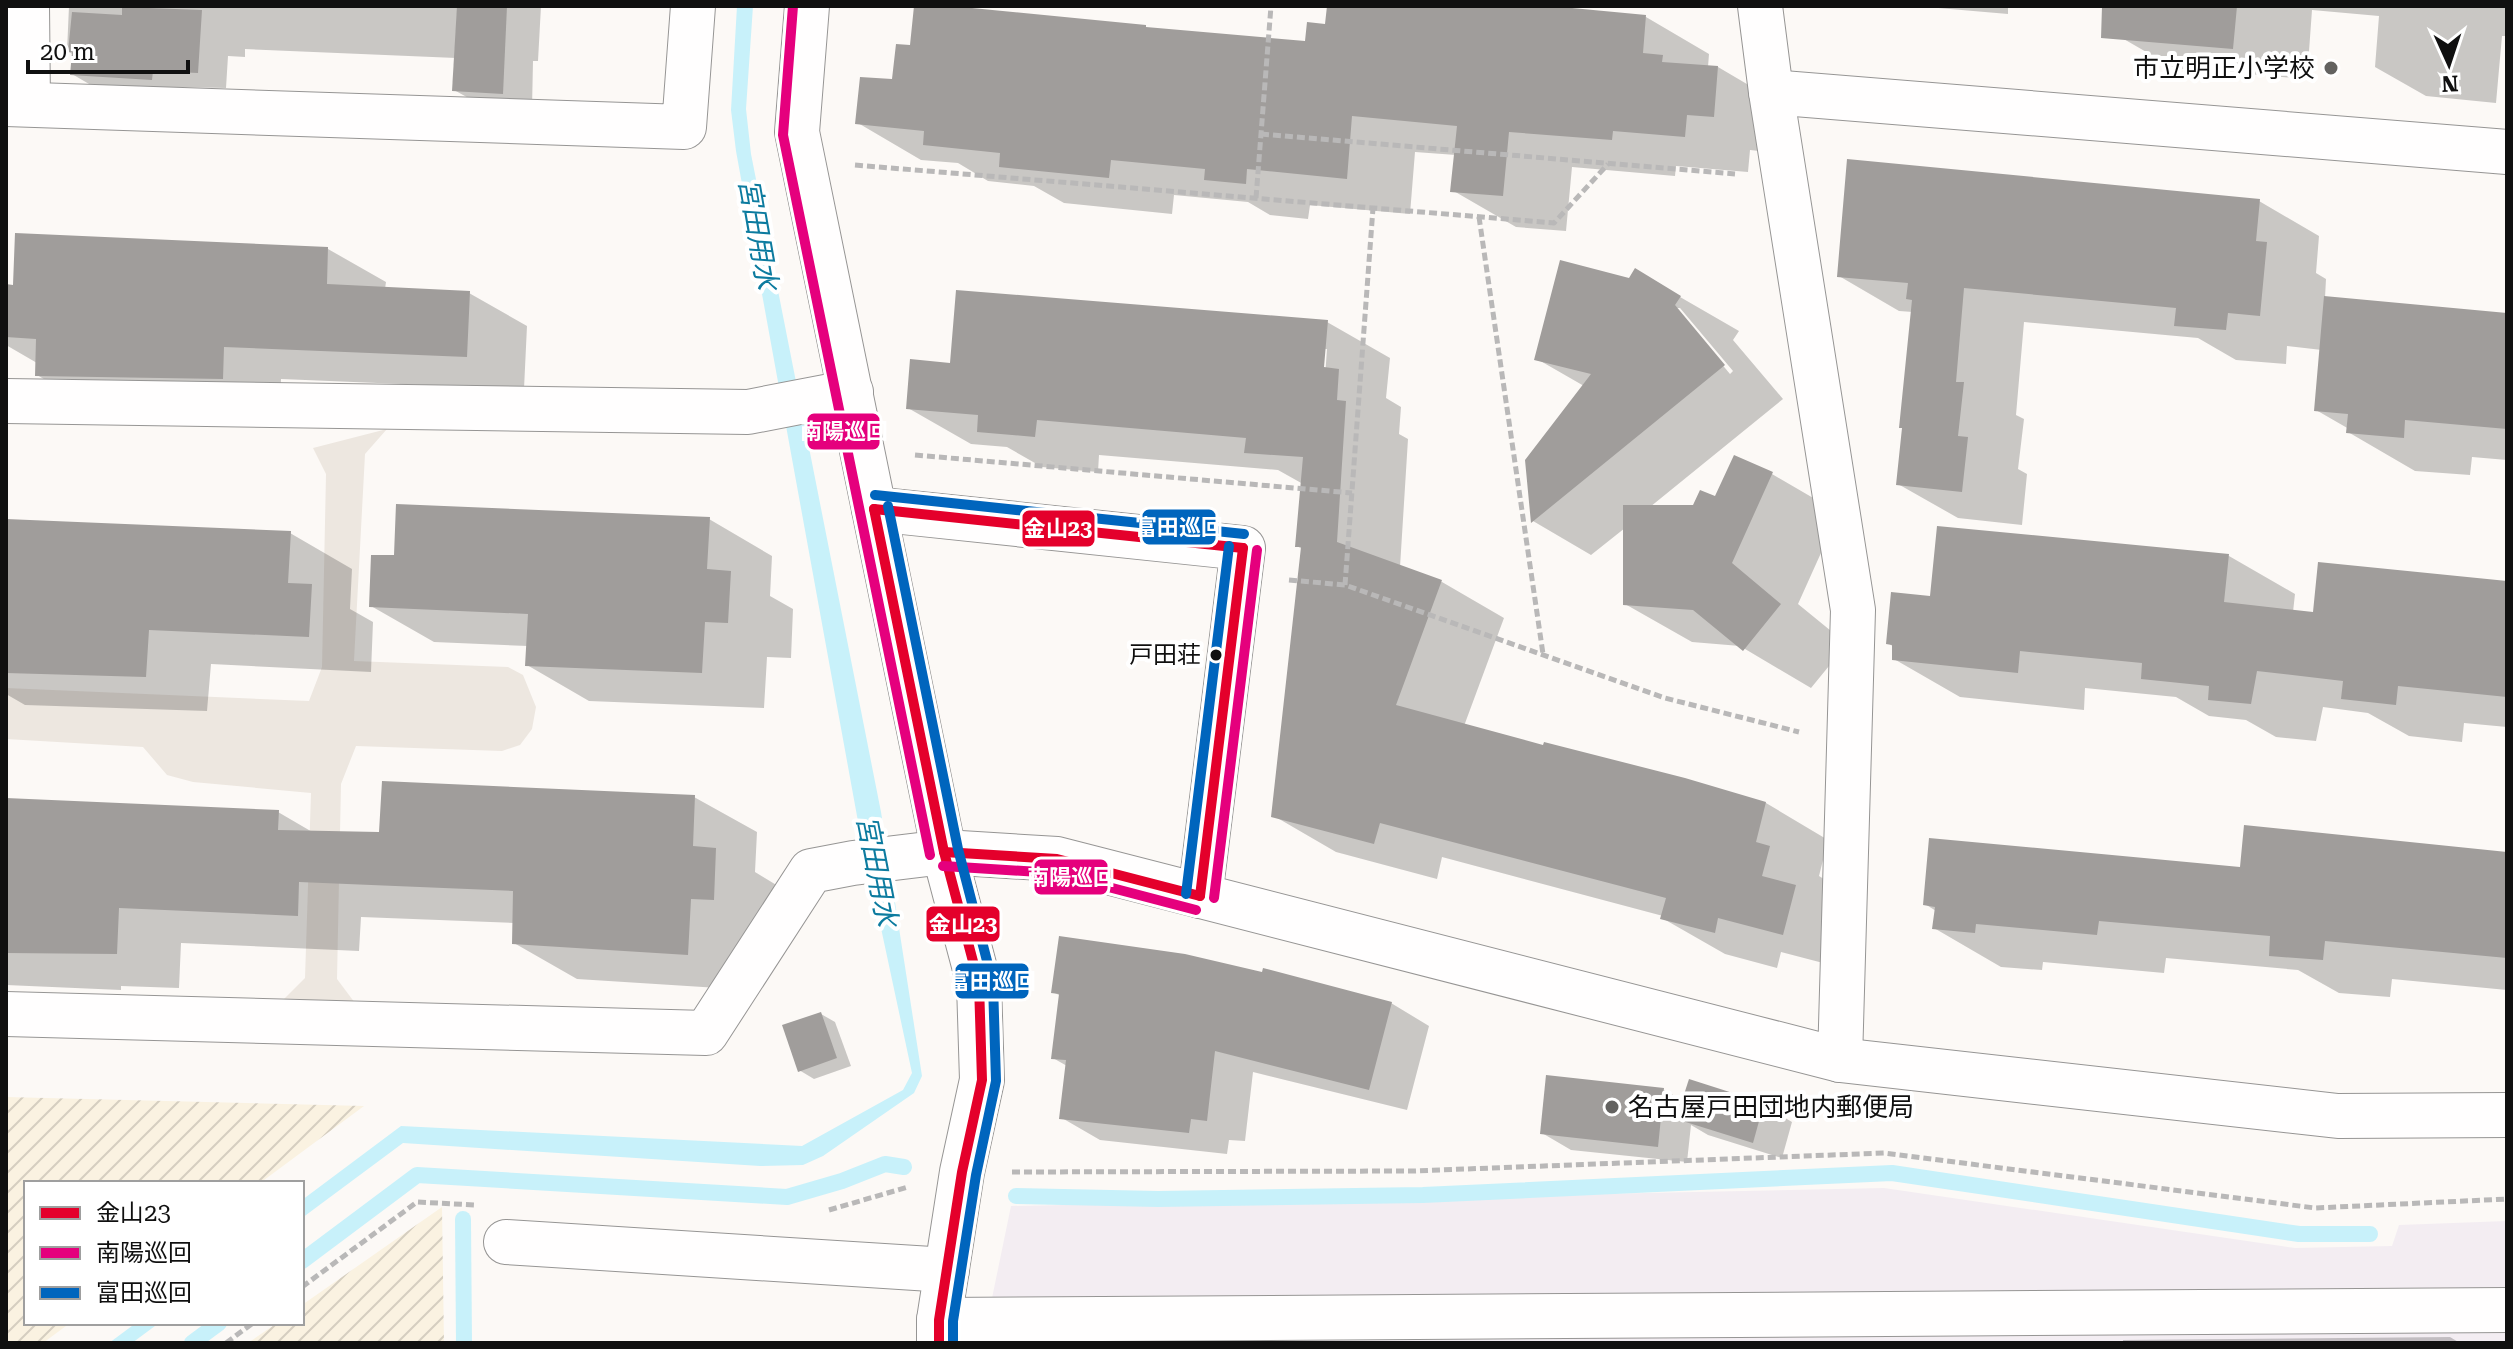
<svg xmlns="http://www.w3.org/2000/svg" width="2513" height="1349" font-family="'Roboto Serif','Noto Sans JP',serif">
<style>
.industrial{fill:#f3edf2}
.farmland{fill:url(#farmland-furrows)}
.plaza{fill:#ede7e0}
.water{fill:#c8f1fa}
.shadow{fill:#0003;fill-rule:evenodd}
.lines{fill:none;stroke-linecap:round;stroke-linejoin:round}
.stream{stroke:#c8f1fa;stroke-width:16}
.building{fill:#a09d9b}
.minor-casing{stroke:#969594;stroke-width:46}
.path{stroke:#b9b8b8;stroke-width:5;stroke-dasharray:8 4;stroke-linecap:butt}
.minor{stroke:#fffefe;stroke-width:44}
.bus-1-casing{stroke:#fff;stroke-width:16}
.bus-2-casing{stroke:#fff;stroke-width:16}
.bus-3-casing{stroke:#fff;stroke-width:16}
.bus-1{stroke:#e4002b;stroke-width:10}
.bus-2{stroke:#e5007d;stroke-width:10}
.bus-3{stroke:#0065bd;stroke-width:10}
.poi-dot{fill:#636260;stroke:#fff;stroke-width:3}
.bus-dot{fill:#101010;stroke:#fff;stroke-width:3}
.labels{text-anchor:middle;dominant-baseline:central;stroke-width:8;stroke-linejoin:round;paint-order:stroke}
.bus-label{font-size:24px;fill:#101010;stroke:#fff;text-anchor:end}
.poi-label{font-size:26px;fill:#101010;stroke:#fff;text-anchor:end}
.water-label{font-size:28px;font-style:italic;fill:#0c7b9f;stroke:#fff}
.line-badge{stroke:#fff;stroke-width:3}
.badge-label{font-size:22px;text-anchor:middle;font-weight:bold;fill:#fff}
</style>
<defs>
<pattern id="farmland-furrows" width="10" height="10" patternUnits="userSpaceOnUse" patternTransform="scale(2)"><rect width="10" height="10" fill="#faf2e1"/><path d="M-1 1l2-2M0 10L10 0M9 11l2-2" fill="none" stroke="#d5cec0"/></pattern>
</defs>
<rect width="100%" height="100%" fill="#fcf9f6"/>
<polygon class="industrial" points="1884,1188 2295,1248 2392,1246 2399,1225 2507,1221 2507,1343 991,1343 991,1303 1011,1206"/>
<g class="farmland">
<polygon points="6,1097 364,1106 260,1183 26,1183 26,1323 70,1323 43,1343 6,1343"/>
<polygon points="442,1207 444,1343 248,1343 277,1323 302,1323 302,1305"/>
</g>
<polygon class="plaza" points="387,429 365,454 354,661 508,667 523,675 536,707 532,729 520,745 502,751 356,746 341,784 337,979 355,1003 282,1001 305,978 311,793 193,782 167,775 143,747 6,739 6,688 309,701 322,667 326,474 313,448"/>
<g class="water">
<polygon points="737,6 753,6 746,109 751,154 881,812 922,1076 914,1093 823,1156 803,1165 760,1166 403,1143 302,1218 302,1200 401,1126 802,1146 903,1090 912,1073 857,816 736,151 731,110"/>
<polygon points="136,1323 159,1323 132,1343 109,1343"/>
</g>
<g class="shadow">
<polygon points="69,6 541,6 538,61 533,61 532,109 483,106 454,90 456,58 245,49 245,57 228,56 226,88 181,87 181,95 101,91 72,74 74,55 67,51"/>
<polygon points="916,6 1307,43 1327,26 1329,6 1531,6 1646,17 1709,54 1708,67 1718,67 1781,104 1777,153 1750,150 1748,172 1676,166 1675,176 1572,167 1566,231 1516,227 1452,190 1456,155 1415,152 1410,214 1310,205 1308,219 1270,215 1248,202 1174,195 1172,214 1064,203 1034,186 988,181 958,163 921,160 858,123 894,81 912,47"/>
<polygon points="1915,6 2008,6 2008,14"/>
<polygon points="2125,6 2507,6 2507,36 2502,36 2496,103 2426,96 2375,67 2379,16 2312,10 2307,79 2174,68 2122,38"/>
<polygon points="2259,201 2319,236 2316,273 2326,279 2325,298 2507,315 2507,460 2472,457 2470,475 2415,471 2348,432 2349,429 2316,410 2322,350 2287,346 2286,364 2236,360 2198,338 2024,322 2016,415 2024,419 2018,469 2027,474 2022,525 1958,518 1898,484 1913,312 1899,311 1839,276"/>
<polygon points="328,249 386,282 385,289 469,293 527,326 524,389 281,379 280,411 95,409 37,375 37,363 6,345 6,286"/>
<path d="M1635,271L1739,331L1733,340L1783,399L1650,507H1695L1716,498L1735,457L1772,474L1839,513L1798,604L1847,644L1811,688L1740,646L1692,642L1625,604V528L1591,555L1533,521L1527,461L1584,386L1537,359L1630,280ZM1675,308H1680L1733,371L1730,374Z"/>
<path d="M1327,322L1390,358L1386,398L1401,407L1399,434L1408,439L1400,567L1442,582L1504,618L1464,726L1766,803L1828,840L1819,876L1832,884L1846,969L1781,952L1777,968L1725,954L1662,918L1663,916L1442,857L1437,879L1336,852L1274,816L1302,549L1297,546L1303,484L1278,470L1099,455L1098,472L1042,467L1007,447L971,444L908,408L952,365ZM1323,349H1327L1325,377H1321Z"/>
<polygon points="709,519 772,556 770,596 793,609 791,658 767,657 764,708 589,701 527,665 528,646 434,642 371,606 396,557"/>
<polygon points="6,521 290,533 352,569 350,609 373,622 371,672 211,664 207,711 25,705 6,694"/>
<polygon points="2229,556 2295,594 2293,612 2315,614 2507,583 2507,727 2464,723 2462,742 2409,736 2368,713 2323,707 2316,741 2276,737 2246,720 2209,716 2176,697 2085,688 2084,710 1960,697 1894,659 1894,647 1888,643 1932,598"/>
<polygon points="694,797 757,832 755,872 778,886 750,990 577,979 514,943 515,923 361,917 359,951 181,943 179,988 121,986 121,990 6,985 6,800 278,812 314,833 381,835"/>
<polygon points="2507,853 2507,990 2392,979 2390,997 2339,993 2298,970 2166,958 2164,973 2043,962 2042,970 2001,967 1934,928 1936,911 1925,904 2242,869"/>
<polygon points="1053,992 1391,1003 1429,1026 1407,1110 1253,1072 1245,1141 1229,1140 1227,1154 1100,1140 1062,1118 1067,1066 1053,1058 1061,996"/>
<polygon points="821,1014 835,1022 851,1066 814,1079 799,1070"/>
<polygon points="1664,1090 1684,1101 1763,1105 1792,1122 1782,1158 1708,1135 1691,1125 1687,1162 1571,1150 1542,1133"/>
<polygon points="2450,1337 2460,1343 2123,1343 2123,1340"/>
</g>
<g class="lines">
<g class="stream">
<polyline points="1016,1196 1158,1199 1423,1195 1892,1173 2299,1234 2370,1234"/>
<polyline points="463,1219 464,1343"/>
<polyline points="302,1261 417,1175 787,1197 842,1181 885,1164 904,1167"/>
<polyline points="192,1343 219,1323"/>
</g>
</g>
<g class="building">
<polygon points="457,6 507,6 503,94 452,91"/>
<polygon points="914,6 972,6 972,8 1146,25 1146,27 1305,41 1307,22 1325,24 1327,6 1551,6 1646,15 1643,53 1663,55 1662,62 1718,66 1714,117 1687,115 1685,137 1613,131 1612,140 1509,132 1503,196 1450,192 1457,126 1352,116 1347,179 1247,169 1246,184 1204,180 1205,169 1111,160 1109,178 999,167 1000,153 923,145 924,131 855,124 860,77 892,79 896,44 910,45"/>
<polygon points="2102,6 2237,6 2233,49 2101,38"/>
<polygon points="122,7 202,10 198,73 153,71 152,80 70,75 72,52 68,52 72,12 122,15"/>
<polygon points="1847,159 2260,199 2256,241 2267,242 2260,316 2228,313 2226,330 2174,326 2176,308 1964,288 1956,382 1964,382 1958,436 1968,437 1962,492 1896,485 1902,428 1899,428 1912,300 1906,299 1908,283 1837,277"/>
<polygon points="15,233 328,247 327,284 470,291 467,357 224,347 223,379 35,376 36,339 6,337 6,284 13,285"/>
<polygon points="1560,260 1629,278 1635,268 1681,296 1675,305 1725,365 1531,523 1525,460 1591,374 1534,360"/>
<polygon points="956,290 1328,320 1324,367 1339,369 1337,400 1346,401 1337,542 1442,580 1396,705 1543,745 1544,742 1685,778 1766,802 1756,842 1770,846 1762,876 1796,885 1783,935 1718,918 1715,933 1660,919 1666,898 1380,823 1374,844 1271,817 1301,547 1295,547 1303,457 1244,453 1246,438 1037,420 1035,437 977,432 978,415 906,409 910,359 950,363"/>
<polygon points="2324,296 2507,313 2507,429 2405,420 2404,438 2346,433 2348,414 2314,411"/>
<polygon points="1734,455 1773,472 1732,563 1781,604 1743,651 1693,610 1623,605 1623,505 1693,505 1700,490 1715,496"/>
<polygon points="396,504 710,517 707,569 731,571 728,623 705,622 702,673 525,666 528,614 369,607 371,555 394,555"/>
<polygon points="6,519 291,531 288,583 312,584 309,637 149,630 146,677 6,673"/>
<polygon points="1937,526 2229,554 2224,602 2313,612 2318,562 2507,581 2507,697 2398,686 2396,705 2341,699 2343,681 2257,671 2251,704 2208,700 2209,686 2141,679 2142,663 2020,651 2018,673 1892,660 1892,645 1886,644 1891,592 1930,596"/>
<polygon points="382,781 695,795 693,846 716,848 714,900 691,899 688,955 512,944 513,891 299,882 298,916 119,908 117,954 6,953 6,798 279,810 278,830 379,832"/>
<polygon points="2244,825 2507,852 2507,958 2325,941 2323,960 2269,956 2270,936 2099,921 2097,935 1976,924 1975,933 1932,929 1935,907 1923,905 1929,838 2240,867"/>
<polygon points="1059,936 1185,954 1262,972 1263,968 1392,1002 1369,1090 1215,1051 1207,1121 1191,1119 1189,1133 1059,1119 1066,1060 1051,1059 1059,994 1051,993"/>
<polygon points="821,1012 837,1058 798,1072 782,1025"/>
<polygon points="1546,1075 1664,1088 1658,1147 1540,1134"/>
<polygon points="1689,1079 1764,1103 1753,1143 1676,1119"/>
</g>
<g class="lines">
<defs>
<g id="minor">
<polyline points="27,6 28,104"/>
<polyline points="807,6 797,132 944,852 979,984 982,1080 962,1172 939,1320 939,1343"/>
<polyline points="1760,6 1771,92 1853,610 1840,1060"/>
<polyline points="1771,92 2507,152"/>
<polyline points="6,104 684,127 693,6"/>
<polyline points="6,401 748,412 851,392"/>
<polyline points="874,509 1243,548 1200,896"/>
<polyline points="6,1014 706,1033 811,871 853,863 944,852 1057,859 1840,1060 2338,1116 2507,1115"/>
<polyline points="506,1242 947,1270"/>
<polyline points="939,1320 2507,1310"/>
</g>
</defs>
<use href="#minor" class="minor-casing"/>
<g class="path">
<polyline points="1261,134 1735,174"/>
<polyline points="855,165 1554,223 1608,164"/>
<polyline points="1256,198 1271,6"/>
<polyline points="1479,217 1543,654"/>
<polyline points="915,455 1352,493"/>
<polyline points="1289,580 1345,585 1665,698 1799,732"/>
<polyline points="1345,585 1373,208"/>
<polyline points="1012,1172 1413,1171 1884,1153 2315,1208 2507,1199"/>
<polyline points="829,1210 908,1187"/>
<polyline points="302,1287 417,1202 474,1205"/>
<polyline points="226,1343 253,1323"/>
</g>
<use href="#minor" class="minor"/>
<defs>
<g id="bus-1">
<polyline points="874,509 944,852 979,984 982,1080 962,1172 939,1320 939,1343"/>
<polyline points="874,509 1243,548"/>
<polyline points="944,852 1057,859 1200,896"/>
<polyline points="1200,896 1243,548"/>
</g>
<g id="bus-2">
<polyline points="793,6 783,135 930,855"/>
<polyline points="943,866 1055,873 1196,910"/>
<polyline points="1214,898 1257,550"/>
</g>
<g id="bus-3">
<polyline points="875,495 1244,534"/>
<polyline points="888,506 958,849 993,984 996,1081 976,1175 953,1321 953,1343"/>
<polyline points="1186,894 1229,546"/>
</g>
</defs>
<use href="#bus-1" class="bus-1-casing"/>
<use href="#bus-2" class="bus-2-casing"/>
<use href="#bus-3" class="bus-3-casing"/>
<use href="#bus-1" class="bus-1"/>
<use href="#bus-2" class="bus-2"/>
<use href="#bus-3" class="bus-3"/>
</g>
<g class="poi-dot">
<circle cx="2331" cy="68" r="8"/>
<circle cx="1612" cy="1107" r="8"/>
</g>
<circle class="bus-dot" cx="1216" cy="655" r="7"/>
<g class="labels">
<g class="bus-label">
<text x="1201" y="655">戸田荘</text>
</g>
<g class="poi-label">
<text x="2315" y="68">市立明正小学校</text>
<text x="1628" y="1107" text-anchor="start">名古屋戸田団地内郵便局</text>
</g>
<g class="water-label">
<text transform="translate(758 234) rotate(80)">宮田用水</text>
<text transform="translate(877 871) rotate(79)">宮田用水</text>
</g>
</g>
<g class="line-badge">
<rect x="806" y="412" width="75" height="39" rx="8" fill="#e5007d"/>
<rect x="1141" y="508" width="76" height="38" rx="8" fill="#0065bd"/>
<rect x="1021" y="509" width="75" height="39" rx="8" fill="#e4002b"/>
<rect x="1033" y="858" width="76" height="38" rx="8" fill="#e5007d"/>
<rect x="925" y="905" width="76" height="38" rx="8" fill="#e4002b"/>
<rect x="954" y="962" width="76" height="38" rx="8" fill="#0065bd"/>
</g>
<g class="badge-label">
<text x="844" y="439">南陽巡回</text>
<text x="1179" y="535">富田巡回</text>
<text x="1058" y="536">金山23</text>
<text x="1071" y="885">南陽巡回</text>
<text x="963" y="932">金山23</text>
<text x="992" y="989">富田巡回</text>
</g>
<rect width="2513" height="1349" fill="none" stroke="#101010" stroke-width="16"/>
<rect x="24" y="1181" width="280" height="144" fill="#ffffff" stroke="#9f9f9f" stroke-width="2"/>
<rect x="40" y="1207" width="40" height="12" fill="#e4002b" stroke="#9f9f9f" stroke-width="2"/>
<text x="96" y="1221" font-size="24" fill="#101010">金山23</text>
<rect x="40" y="1247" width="40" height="12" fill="#e5007d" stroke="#9f9f9f" stroke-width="2"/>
<text x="96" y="1261" font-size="24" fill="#101010">南陽巡回</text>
<rect x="40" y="1287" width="40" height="12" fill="#0065bd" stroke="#9f9f9f" stroke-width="2"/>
<text x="96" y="1301" font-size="24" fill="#101010">富田巡回</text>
<g transform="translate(2449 64) rotate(177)" stroke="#ffffff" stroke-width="6" paint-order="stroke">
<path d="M0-6L14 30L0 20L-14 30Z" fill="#101010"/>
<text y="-12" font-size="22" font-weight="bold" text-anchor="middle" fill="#101010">N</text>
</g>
<path d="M28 60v12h160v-12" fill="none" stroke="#101010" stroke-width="4"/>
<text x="40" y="60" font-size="24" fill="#101010" stroke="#ffffff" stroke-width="6" paint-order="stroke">20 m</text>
</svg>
